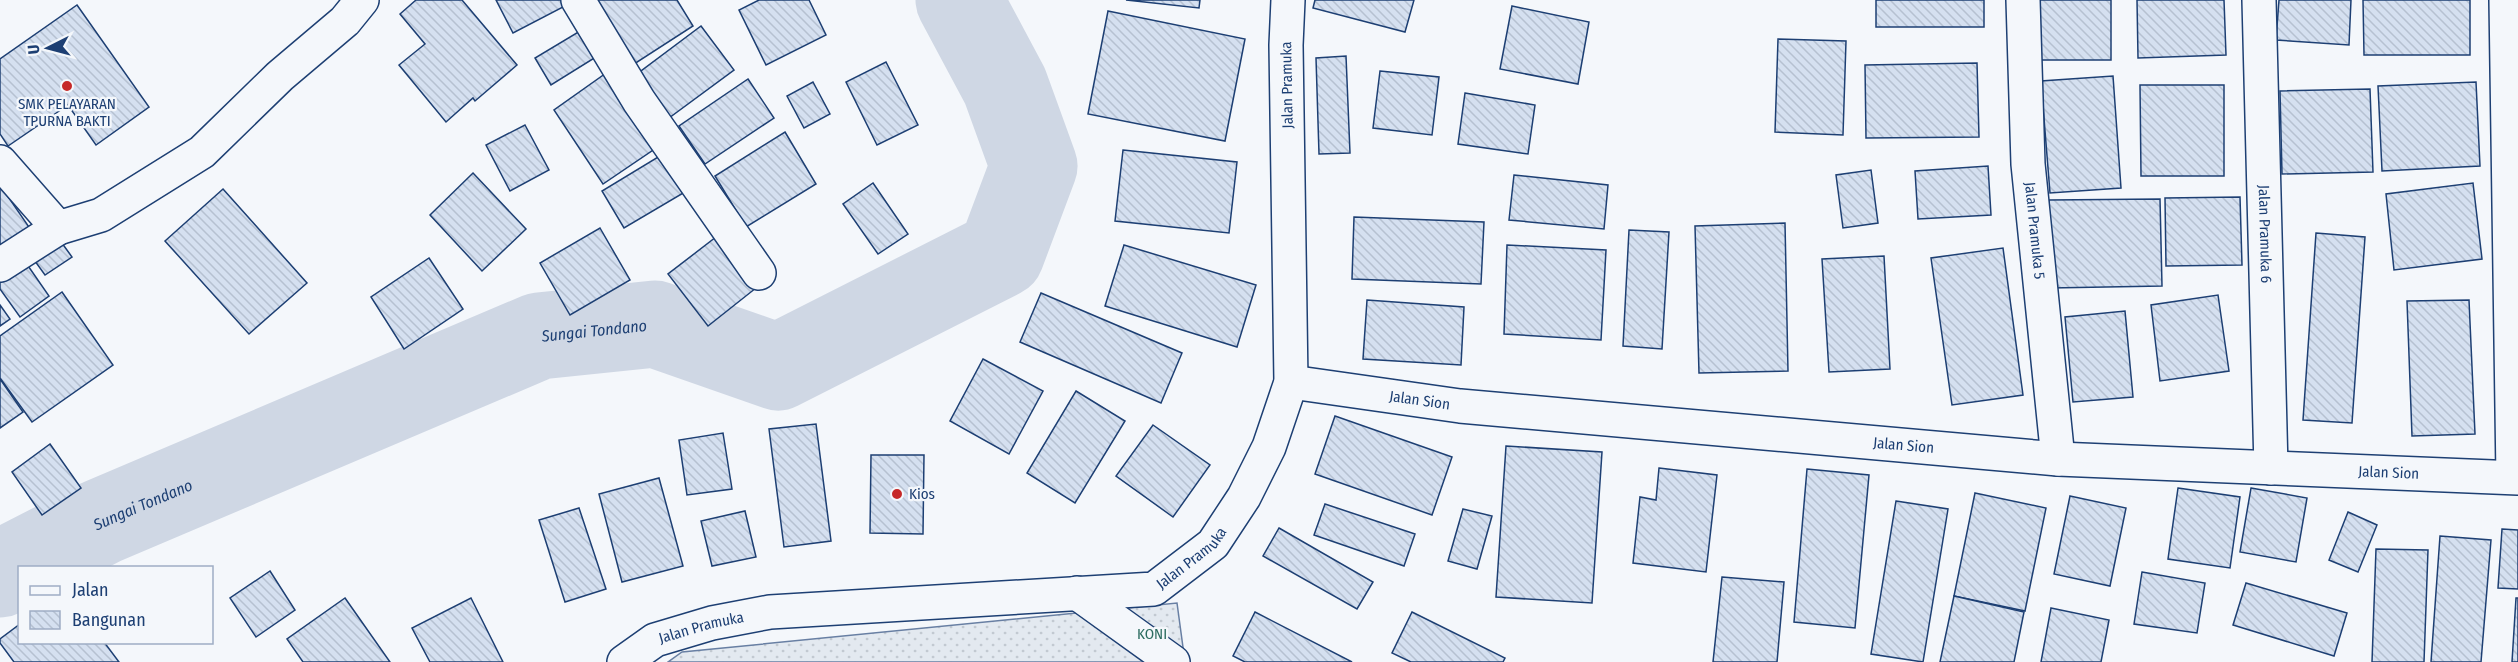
<svg xmlns="http://www.w3.org/2000/svg" width="2518" height="662" font-family="'Fira Sans Condensed',sans-serif">
<style>
.grass{fill:url(#grass-dots);stroke:#687fa3;stroke-width:1.5}
.lines{fill:none;stroke-linecap:round;stroke-linejoin:round}
.river{stroke:#cfd7e4;stroke-width:87}
.building{fill:url(#building-back-hatch);stroke:#1d3f73;stroke-width:1.5}
.street-casing{stroke:#1d3f73;stroke-width:36}
.secondary-casing{stroke:#1d3f73;stroke-width:36}
.street{stroke:#f4f7fb;stroke-width:33}
.secondary{stroke:#f4f7fb;stroke-width:33}
.poi-dot{fill:#c62828;stroke:#f4f7fb;stroke-width:2}
.labels{text-anchor:middle;dominant-baseline:central;stroke-width:4.5;stroke-linejoin:round;paint-order:stroke}
.street-label{font-size:15px;fill:#1d3f73;stroke:#f4f7fb}
.poi-label{font-size:15px;fill:#1d3f73;stroke:#f4f7fb}
.park-label{font-size:15px;fill:#2c6c60;stroke:#f4f7fb}
.water-label{font-size:16px;font-style:italic;fill:#1d3f73;stroke:#f4f7fb}
</style>
<defs>
<pattern id="grass-dots" width="8" height="8" patternUnits="userSpaceOnUse" patternTransform="scale(1.5)"><rect width="8" height="8" fill="#e3e9f0"/><path d="M2 2h.1M6 6h.1" fill="none" stroke="#c2c9d1" stroke-width="1.8" stroke-linecap="round"/></pattern>
<pattern id="building-back-hatch" width="6" height="6" patternUnits="userSpaceOnUse" patternTransform="scale(1.5)"><rect width="6" height="6" fill="#d5e0f0"/><path d="M-1 5l2 2M0 0l6 6M5-1l2 2" fill="none" stroke="#b6c1d1"/></pattern>
</defs>
<rect width="100%" height="100%" fill="#f4f7fb"/>
<polygon class="grass" points="1177,603 1185,662 668,662 682,652"/>
<g class="lines">
<path class="river" id="s1" d="M0,574L101,522L539,336L655,324L778,367L1001,254L1034,166L1005,86L959,0"/>
</g>
<g class="building">
<polygon points="416,0 462,0 517,65 475,101 473,98 446,122 399,65 425,44 400,14"/>
<polygon points="496,0 562,0 565,6 513,33"/>
<polygon points="585,0 677,0 693,26 628,68"/>
<polygon points="759,0 809,0 826,35 766,65 739,10"/>
<polygon points="1126,0 1200,0 1199,8"/>
<polygon points="1315,0 1414,0 1405,32 1313,8"/>
<rect x="1876" y="0" width="108" height="27"/>
<rect x="2034" y="0" width="77" height="60"/>
<polygon points="2137,0 2224,0 2226,55 2138,58"/>
<polygon points="2279,0 2351,0 2349,45 2276,40"/>
<polygon points="2363,0 2470,0 2470,55 2364,55"/>
<polygon points="77,5 149,107 96,145 68,105 8,146 0,134 0,59"/>
<polygon points="1512,6 1589,22 1578,84 1500,69"/>
<polygon points="1108,11 1245,39 1225,141 1088,114"/>
<polygon points="701,26 734,70 669,118 637,74"/>
<polygon points="580,31 596,57 551,85 535,58"/>
<polygon points="1778,39 1846,41 1843,135 1775,132"/>
<polygon points="1346,56 1350,153 1319,154 1316,58"/>
<polygon points="886,62 918,125 877,145 846,82"/>
<polygon points="1977,63 1979,137 1866,138 1865,65"/>
<polygon points="609,71 659,146 603,184 554,110"/>
<polygon points="1380,71 1439,77 1432,135 1373,128"/>
<polygon points="2113,76 2121,188 2050,193 2041,81"/>
<polygon points="748,79 774,118 705,164 679,126"/>
<polygon points="813,82 830,114 804,128 787,96"/>
<polygon points="2476,82 2480,166 2382,171 2378,86"/>
<polygon points="2140,85 2224,85 2224,176 2141,176"/>
<polygon points="2370,89 2373,172 2282,174 2280,91"/>
<polygon points="1465,93 1535,105 1528,154 1458,144"/>
<polygon points="525,125 549,170 510,191 486,145"/>
<polygon points="785,132 816,184 746,227 715,176"/>
<polygon points="1123,150 1237,162 1229,233 1115,221"/>
<polygon points="663,154 685,192 624,228 602,191"/>
<polygon points="1988,166 1991,215 1918,219 1915,171"/>
<polygon points="1871,170 1878,223 1843,228 1836,175"/>
<polygon points="473,173 526,229 482,271 430,215"/>
<polygon points="1514,175 1608,185 1604,229 1509,220"/>
<polygon points="873,183 908,234 878,254 843,204"/>
<polygon points="2473,183 2482,259 2394,270 2386,194"/>
<polygon points="0,185 31,230 0,252"/>
<polygon points="223,189 307,283 249,334 165,241"/>
<polygon points="2240,197 2242,265 2166,266 2165,198"/>
<polygon points="2160,199 2162,286 2050,288 2049,200"/>
<polygon points="1354,217 1484,222 1481,284 1352,279"/>
<polygon points="1785,223 1788,371 1699,373 1695,226"/>
<polygon points="600,228 630,280 570,315 540,263"/>
<polygon points="1629,230 1669,232 1662,349 1623,346"/>
<polygon points="2316,233 2365,237 2352,423 2303,420"/>
<polygon points="716,237 756,288 708,326 668,274"/>
<polygon points="59,239 72,257 45,275 32,257"/>
<polygon points="1124,245 1256,285 1237,347 1105,306"/>
<polygon points="1507,245 1606,250 1601,340 1504,334"/>
<polygon points="2003,248 2023,395 1952,405 1931,258"/>
<polygon points="1884,256 1890,369 1829,372 1822,259"/>
<polygon points="429,258 463,309 404,349 371,297"/>
<polygon points="24,260 49,296 20,317 0,289 0,277"/>
<polygon points="62,292 113,365 32,422 0,378 0,336"/>
<polygon points="1041,293 1182,353 1161,403 1020,342"/>
<polygon points="2218,295 2229,371 2160,381 2151,305"/>
<polygon points="1367,300 1464,307 1461,365 1363,359"/>
<polygon points="2469,300 2475,434 2412,436 2407,301"/>
<polygon points="0,305 10,319 0,326"/>
<polygon points="2125,311 2133,397 2073,402 2065,317"/>
<polygon points="983,359 1043,391 1009,454 950,421"/>
<polygon points="0,379 23,412 0,428"/>
<polygon points="1076,391 1125,421 1075,503 1027,473"/>
<polygon points="1335,416 1452,457 1432,515 1315,474"/>
<polygon points="816,424 831,541 784,547 769,429"/>
<polygon points="1153,425 1210,465 1173,517 1116,476"/>
<polygon points="723,433 732,489 687,495 679,440"/>
<polygon points="50,444 81,488 42,515 12,472"/>
<polygon points="1506,446 1602,452 1592,603 1496,597"/>
<polygon points="871,455 924,455 923,534 870,533"/>
<polygon points="1659,468 1717,475 1706,572 1633,563 1640,497 1656,500"/>
<polygon points="1807,469 1869,475 1855,628 1794,622"/>
<polygon points="659,478 683,566 622,582 599,494"/>
<polygon points="2178,488 2240,497 2230,568 2168,559"/>
<polygon points="2251,488 2307,498 2296,562 2240,552"/>
<polygon points="1975,493 2046,508 2025,611 1954,596"/>
<polygon points="2070,496 2126,508 2110,586 2054,574"/>
<polygon points="1896,501 1948,509 1923,662 1871,654"/>
<polygon points="1325,504 1415,534 1404,566 1314,535"/>
<polygon points="579,508 606,589 565,602 539,520"/>
<polygon points="1463,509 1492,516 1477,569 1448,561"/>
<polygon points="745,511 756,557 712,566 701,521"/>
<polygon points="2348,512 2377,525 2358,572 2329,560"/>
<polygon points="1279,528 1373,582 1357,609 1263,556"/>
<polygon points="2502,529 2518,530 2518,589 2498,588"/>
<polygon points="2440,536 2491,540 2481,662 2431,662"/>
<polygon points="2376,549 2428,550 2424,662 2372,662"/>
<polygon points="270,571 295,610 256,637 230,598"/>
<polygon points="2142,572 2205,583 2197,633 2134,624"/>
<polygon points="1722,577 1784,582 1777,662 1713,662"/>
<polygon points="2246,583 2347,613 2334,656 2233,625"/>
<polygon points="1954,596 2024,612 2014,662 1940,662"/>
<polygon points="345,598 390,662 303,662 287,639"/>
<polygon points="471,598 503,662 430,662 412,628"/>
<polygon points="2516,598 2518,598 2518,662 2512,662"/>
<polygon points="2051,608 2109,620 2101,662 2041,662"/>
<polygon points="1255,612 1352,662 1245,662 1233,656"/>
<polygon points="1412,612 1505,658 1503,662 1411,662 1392,653"/>
<polygon points="20,624 20,642 104,642 119,662 14,662 0,643 0,639"/>
</g>
<g class="lines">
<defs>
<g id="street">
<polyline points="578,0 639,101 759,273"/>
<path id="s2" d="M2023,0L2028,164L2058,459"/>
<path id="s3" d="M2259,0L2271,468"/>
<polyline points="2506,0 2513,477"/>
<polyline points="0,162 58,228 101,215 202,152 280,76 345,21 362,0"/>
<polyline points="0,265 58,228"/>
<path id="s4" d="M1291,382L1460,406L2058,459L2518,478"/>
<polyline points="1077,593 1173,662"/>
</g>
<g id="secondary">
<path id="s5" d="M624,662L655,640L712,623L770,612L1154,589L1213,544L1244,497L1269,447L1291,382L1286,45L1288,0"/>
</g>
</defs>
<use href="#street" class="street-casing"/>
<use href="#secondary" class="secondary-casing"/>
<use href="#street" class="street"/>
<use href="#secondary" class="secondary"/>
</g>
<g class="poi-dot">
<circle cx="67" cy="86" r="6"/>
<circle cx="897" cy="494" r="6"/>
</g>
<g class="labels">
<g class="street-label">
<text transform="translate(1287 85) rotate(-91)">Jalan Pramuka</text>
<text stroke="none"><textPath href="#s2" startOffset="231">Jalan Pramuka 5</textPath></text>
<text stroke="none"><textPath href="#s3" startOffset="234">Jalan Pramuka 6</textPath></text>
<text stroke="none"><textPath href="#s4" startOffset="130">Jalan Sion</textPath></text>
<text stroke="none"><textPath href="#s4" startOffset="616">Jalan Sion</textPath></text>
<text stroke="none"><textPath href="#s4" startOffset="1102">Jalan Sion</textPath></text>
<text stroke="none"><textPath href="#s5" startOffset="590">Jalan Pramuka</textPath></text>
<text stroke="none"><textPath href="#s5" startOffset="86">Jalan Pramuka</textPath></text>
</g>
<g class="poi-label">
<text x="67" y="104">SMK PELAYARAN<tspan x="67" dy="17">TPURNA BAKTI</tspan></text>
<text x="909" y="494" text-anchor="start">Kios</text>
</g>
<g class="park-label">
<text x="1152" y="634">KONI</text>
</g>
<g class="water-label">
<text stroke="none"><textPath href="#s1" startOffset="645">Sungai Tondano</textPath></text>
<text stroke="none"><textPath href="#s1" startOffset="159">Sungai Tondano</textPath></text>
</g>
</g>
<rect x="18" y="566" width="195" height="78" fill="#f4f7fb" stroke="#9eadc5" stroke-width="1.5"/>
<rect x="30" y="586" width="30" height="9" fill="#f4f7fb" stroke="#9eadc5" stroke-width="1.5"/>
<text x="72" y="596" font-size="18" fill="#1d3f73">Jalan</text>
<rect x="30" y="611" width="30" height="18" fill="url(#building-back-hatch)" stroke="#9eadc5" stroke-width="1.5"/>
<text x="72" y="626" font-size="18" fill="#1d3f73">Bangunan</text>
<g transform="translate(48 48) rotate(264)" stroke="#f4f7fb" stroke-width="4.5" paint-order="stroke">
<path d="M0-4.5L10 22L0 15L-10 22Z" fill="#1d3f73"/>
<text y="-9" font-size="16" font-weight="bold" text-anchor="middle" fill="#1d3f73">U</text>
</g>
</svg>
